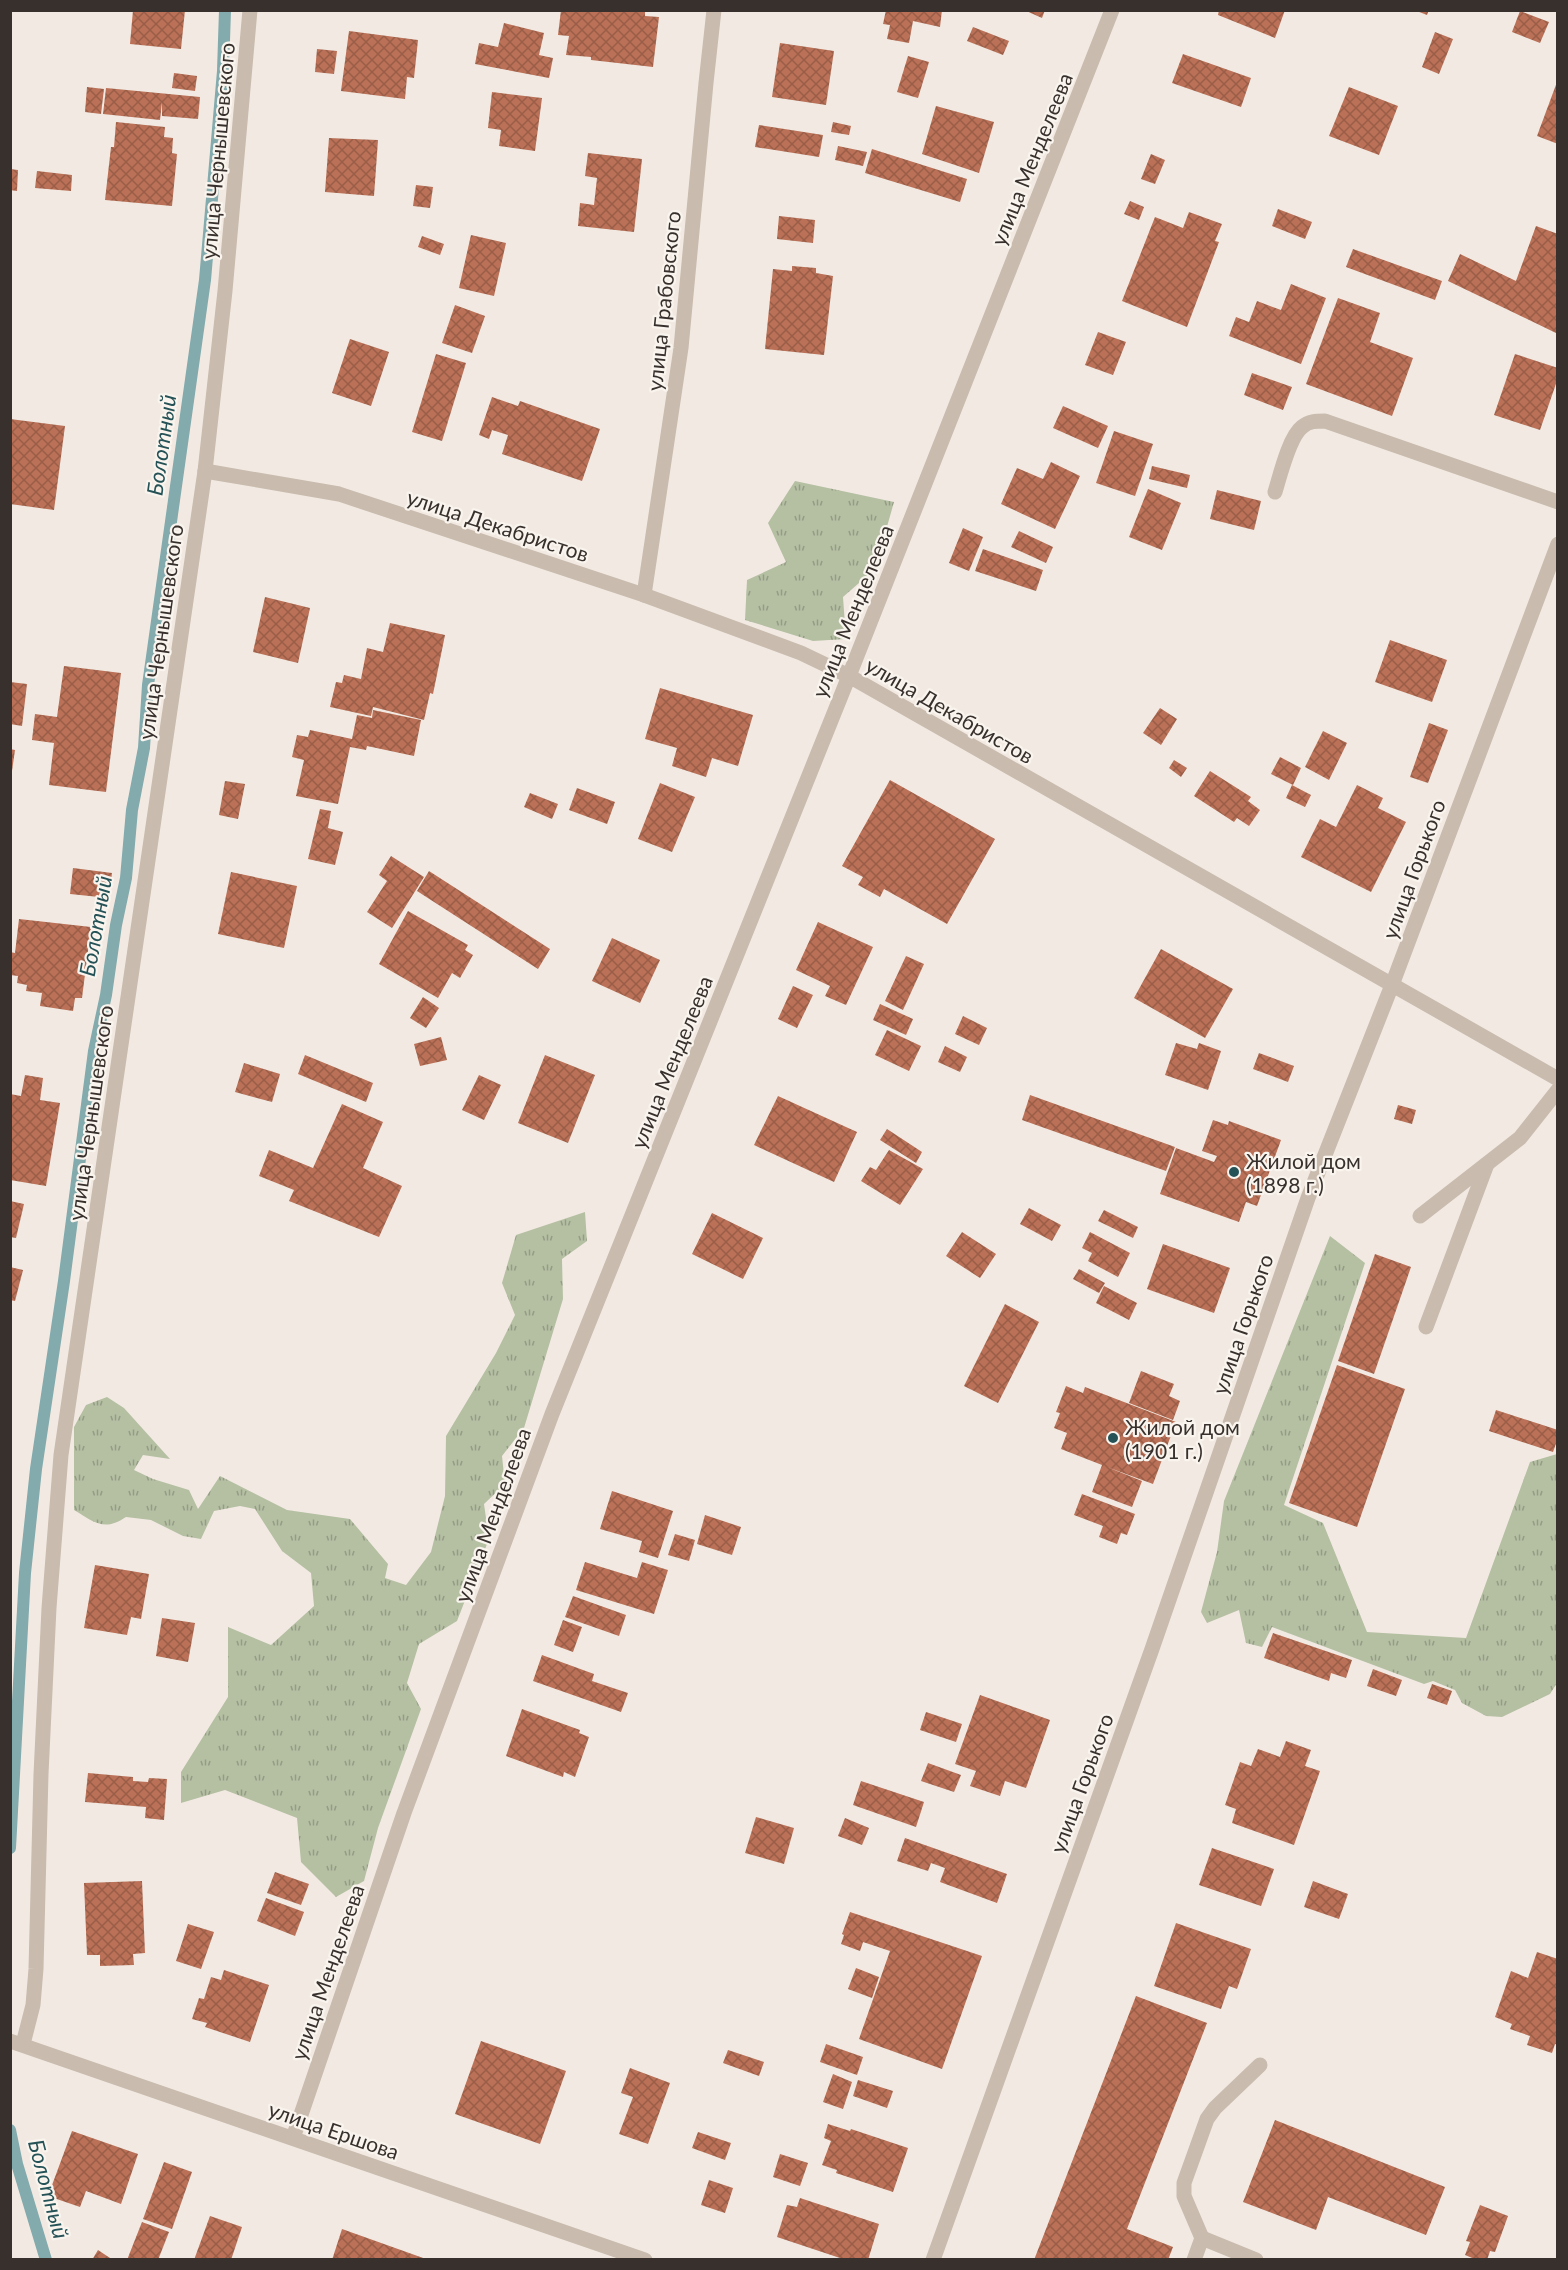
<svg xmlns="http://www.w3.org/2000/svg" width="1568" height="2270" font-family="Lato,sans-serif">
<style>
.grass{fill:url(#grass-tufts)}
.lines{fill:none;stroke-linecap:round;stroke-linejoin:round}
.stream{stroke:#83aaac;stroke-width:12}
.building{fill:url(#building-cross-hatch)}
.lane{stroke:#c9bbae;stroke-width:15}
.street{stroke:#c9bbae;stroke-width:15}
.poi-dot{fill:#255256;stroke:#f9f4ee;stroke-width:2}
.labels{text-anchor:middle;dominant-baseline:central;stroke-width:4.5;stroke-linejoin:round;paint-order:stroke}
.street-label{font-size:21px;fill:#38302c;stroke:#f9f4ee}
.poi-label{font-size:21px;fill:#38302c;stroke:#f9f4ee;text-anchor:start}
.water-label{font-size:22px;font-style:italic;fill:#255256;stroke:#f9f4ee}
</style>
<defs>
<pattern id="grass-tufts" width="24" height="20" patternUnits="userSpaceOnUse" patternTransform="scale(1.5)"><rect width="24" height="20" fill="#b5c0a3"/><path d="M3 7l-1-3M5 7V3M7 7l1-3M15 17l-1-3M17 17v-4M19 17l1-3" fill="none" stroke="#949c85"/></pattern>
<pattern id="building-cross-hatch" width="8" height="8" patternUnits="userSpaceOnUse" patternTransform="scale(1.5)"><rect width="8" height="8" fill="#bb7157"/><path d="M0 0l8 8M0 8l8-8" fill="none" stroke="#995d48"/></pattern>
</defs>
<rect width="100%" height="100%" fill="#f2eae2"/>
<g class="grass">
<polygon points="795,481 894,502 875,569 843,597 846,639 813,641 745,620 747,580 786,562 768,523"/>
<path d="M585,1212L587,1241L562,1259L563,1299L524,1428L502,1456L505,1484L484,1504L489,1539L457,1621L419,1644L407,1683L421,1709L378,1828L364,1881L336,1897L301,1862L297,1818L225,1790L181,1803V1772L228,1697V1627L271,1645L314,1606L311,1573L282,1551L255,1509L240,1506L214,1511L201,1539L183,1536L151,1520L126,1517C104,1532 94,1522 74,1510V1427L86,1405L107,1397L124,1408L170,1459L143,1455L134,1470L153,1479L189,1490L198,1509L220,1476L287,1510L350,1519L388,1564L385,1578L406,1585L431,1552L445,1496L446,1436L496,1353L515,1315L502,1283L516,1235Z"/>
<polygon points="1330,1236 1365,1263 1284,1505 1323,1523 1367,1632 1466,1638 1530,1462 1557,1454 1557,1683 1550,1694 1502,1717 1486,1716 1462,1703 1455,1690 1433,1681 1424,1684 1272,1627 1262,1647 1246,1643 1239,1610 1207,1623 1201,1612 1217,1552 1224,1501"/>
</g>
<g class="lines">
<g class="stream">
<polyline points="10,1848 25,1573 36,1469 64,1281 94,1051 106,995 116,925 126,878 132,810 144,748 148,685 205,280 223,71 225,10"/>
<polyline points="10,2130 17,2164 46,2260"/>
</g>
</g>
<g class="building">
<polygon points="133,10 185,10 181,49 130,44"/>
<polygon points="561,10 645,10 645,16 659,17 653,67 591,60 591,57 566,55 569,36 558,35"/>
<polygon points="886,10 942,10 940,27 913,21 909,43 887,39 890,25 883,24"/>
<polygon points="1024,10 1045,10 1042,18"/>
<polygon points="1219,10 1285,10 1275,38 1218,15"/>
<polygon points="1414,10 1429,10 1427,15"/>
<polygon points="1520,11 1549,22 1540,43 1512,32"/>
<polygon points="504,23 544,33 539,55 553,58 549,78 475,64 479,43 498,47"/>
<polygon points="973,27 1009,41 1003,55 967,41"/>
<polygon points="349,31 418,40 414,78 407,77 405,99 341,91"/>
<polygon points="1435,32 1453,39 1439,74 1422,67"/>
<polygon points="780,43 834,51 826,105 772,97"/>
<polygon points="317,49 337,51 334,74 315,72"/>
<polygon points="1183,54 1251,78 1241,107 1172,83"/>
<polygon points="908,56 929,62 918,98 897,92"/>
<polygon points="174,73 197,76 195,91 172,88"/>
<polygon points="1557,82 1558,82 1558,144 1537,136"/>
<polygon points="87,87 104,89 101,114 85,112"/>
<polygon points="1349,87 1398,106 1379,155 1329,136"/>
<polygon points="106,88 200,97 198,119 162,116 162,102 160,120 103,114"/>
<polygon points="492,92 542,98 535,151 499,146 501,130 488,128"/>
<polygon points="936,106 994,122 979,173 922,154"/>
<polygon points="116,122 165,127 164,137 173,138 172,153 177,154 172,206 105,200 111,147 114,147"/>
<polygon points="833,122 851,126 849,135 831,132"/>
<polygon points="759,125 823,135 819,157 755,147"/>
<polygon points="329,138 378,140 374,196 325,192"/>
<polygon points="838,146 867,152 863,166 835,160"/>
<polygon points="872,149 967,179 960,202 865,173"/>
<polygon points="588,153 642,159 634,232 578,226 580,203 594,205 597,178 585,176"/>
<polygon points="1151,154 1165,160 1155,184 1141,179"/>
<polygon points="10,169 18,170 17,191 10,190"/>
<polygon points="37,171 72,175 71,191 35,188"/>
<polygon points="416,185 433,187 430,208 413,206"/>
<polygon points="1130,201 1144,207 1139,220 1124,214"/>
<polygon points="1278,209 1312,222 1305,239 1272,226"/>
<polygon points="1189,212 1222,224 1215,241 1219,242 1187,327 1122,301 1155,217 1183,228"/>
<polygon points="779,216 815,220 813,243 777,239"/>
<polygon points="1536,226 1558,234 1558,334 1448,281 1460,254 1516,281"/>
<polygon points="471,235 506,243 494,296 459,288"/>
<polygon points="422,236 444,244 440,255 418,247"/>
<polygon points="1353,249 1442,281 1435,300 1346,267"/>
<polygon points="792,266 816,268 816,273 833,276 824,355 765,349 773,269 792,271"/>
<polygon points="1291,284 1326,298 1301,364 1229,336 1236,317 1249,322 1257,301 1281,310"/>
<polygon points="1338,298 1380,313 1370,342 1413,358 1392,416 1306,384"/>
<polygon points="455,305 485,316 472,353 442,343"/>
<polygon points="1098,332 1126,342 1113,375 1085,365"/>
<polygon points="350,339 389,352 371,406 332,393"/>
<polygon points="436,354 466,363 442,441 412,432"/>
<polygon points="1515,354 1558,368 1558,378 1540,430 1494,415"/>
<polygon points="1252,373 1292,387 1283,410 1244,395"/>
<polygon points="492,397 518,406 520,401 600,429 582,481 502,454 508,435 492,430 489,439 479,435"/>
<polygon points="1063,406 1108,426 1098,448 1053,428"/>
<polygon points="10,419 65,426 54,510 10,504"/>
<polygon points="1114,431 1153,444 1135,496 1096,483"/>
<polygon points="1051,462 1080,476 1055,529 1001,504 1017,468 1043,479"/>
<polygon points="1152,466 1190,475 1187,488 1149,479"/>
<polygon points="1148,489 1181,503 1162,550 1129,537"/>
<polygon points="1217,490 1261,501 1254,530 1210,519"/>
<polygon points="963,528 983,537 969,571 949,563"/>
<polygon points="1019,531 1053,547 1046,563 1011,547"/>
<polygon points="983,549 1043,570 1036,591 975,571"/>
<polygon points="265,597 310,608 298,663 253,652"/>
<polygon points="390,623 445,635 433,694 430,693 424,720 373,707 371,716 330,707 336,682 342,683 344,675 361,679 367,648 383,652"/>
<polygon points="1390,640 1447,660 1432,702 1375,682"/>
<polygon points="64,666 121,673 106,792 49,785 54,743 32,740 35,714 57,717"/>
<polygon points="10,682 27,684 22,726 10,724"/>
<polygon points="660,688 753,715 738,766 712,758 706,777 672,766 677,748 645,739"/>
<polygon points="1160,708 1177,719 1161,745 1143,733"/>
<polygon points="373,710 421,720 414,756 367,746 366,750 350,747 338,804 296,796 304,760 292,757 297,735 308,737 310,730 352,739 357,715 372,718"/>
<polygon points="1429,723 1448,730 1428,783 1410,777"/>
<polygon points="1323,731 1347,743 1329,780 1305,767"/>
<polygon points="10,749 15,750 12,771 10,771"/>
<polygon points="1280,757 1301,768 1293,785 1271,774"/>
<polygon points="1174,760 1187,768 1181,777 1169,768"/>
<polygon points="1210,771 1251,797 1248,801 1260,810 1249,826 1237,818 1234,822 1194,796"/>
<polygon points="890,780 995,839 947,924 884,889 880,897 858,885 863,877 842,866"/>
<polygon points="225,781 245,784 238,819 219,815"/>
<polygon points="660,783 695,797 672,852 638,839"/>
<polygon points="1292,785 1311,795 1305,807 1286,798"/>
<polygon points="1357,785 1383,798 1378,808 1406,822 1371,892 1301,857 1320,819 1336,827"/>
<polygon points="577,788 615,802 607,824 569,810"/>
<polygon points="530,793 558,804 552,819 524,807"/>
<polygon points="320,809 331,811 328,828 343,832 335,865 308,859"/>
<polygon points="391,856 424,877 392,928 367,912 387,881 379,875"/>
<polygon points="73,868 112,873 109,898 70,894"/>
<polygon points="429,871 550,949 538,969 417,891"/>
<polygon points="231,872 297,886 284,948 218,934"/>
<polygon points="408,911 468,945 465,950 473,955 460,978 452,973 438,998 379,964"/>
<polygon points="19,919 91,927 82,998 75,998 73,1011 40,1006 42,993 26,991 27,985 17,983 18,976 10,975 10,952 15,953"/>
<polygon points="818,922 873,947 846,1005 825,996 830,986 796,970"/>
<polygon points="612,938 660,960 640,1003 592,981"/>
<polygon points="1161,949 1233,989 1205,1038 1134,998"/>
<polygon points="906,956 924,964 903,1010 885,1001"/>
<polygon points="793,986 813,995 797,1028 778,1019"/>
<polygon points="423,997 439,1008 426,1028 410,1018"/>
<polygon points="880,1004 913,1019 906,1035 873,1020"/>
<polygon points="963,1016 987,1028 979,1045 955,1034"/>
<polygon points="887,1030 921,1046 909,1071 875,1055"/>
<polygon points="441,1037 447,1060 420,1066 414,1044"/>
<polygon points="1176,1043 1197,1049 1199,1043 1221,1051 1208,1090 1165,1075"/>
<polygon points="945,1046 967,1057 960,1072 938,1062"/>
<polygon points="1259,1053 1294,1066 1288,1082 1253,1069"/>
<polygon points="305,1055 373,1083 366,1102 298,1074"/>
<polygon points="545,1055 595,1075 568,1143 518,1123"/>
<polygon points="244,1063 280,1074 272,1102 235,1092"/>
<polygon points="25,1075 43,1078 40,1100 60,1103 46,1186 10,1180 10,1094 21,1096"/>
<polygon points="479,1075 501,1085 484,1120 462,1110"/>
<polygon points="1030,1095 1175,1147 1166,1171 1022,1120"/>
<polygon points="778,1096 857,1132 834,1182 754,1145"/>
<polygon points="342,1104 383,1122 363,1168 402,1186 379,1237 289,1201 294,1190 259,1176 269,1150 313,1168"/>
<polygon points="1398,1105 1416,1110 1412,1124 1394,1119"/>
<polygon points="1213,1120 1228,1125 1229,1121 1281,1140 1257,1206 1246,1202 1239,1222 1160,1194 1176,1148 1214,1162 1217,1156 1202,1151"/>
<polygon points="887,1129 922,1152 916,1163 880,1140"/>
<polygon points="889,1150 923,1169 900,1205 861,1181 870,1167 876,1170"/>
<polygon points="10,1201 24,1204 16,1238 10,1237"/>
<polygon points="1029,1208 1061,1225 1052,1241 1020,1224"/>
<polygon points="1104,1210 1138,1227 1133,1238 1098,1221"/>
<polygon points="712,1213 763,1238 743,1279 692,1254"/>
<polygon points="962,1232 996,1254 980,1278 946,1256"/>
<polygon points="1090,1232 1130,1253 1118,1277 1088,1261 1092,1253 1082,1248"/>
<polygon points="1163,1244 1230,1268 1214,1313 1147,1289"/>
<polygon points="1375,1254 1411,1267 1374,1374 1338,1361"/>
<polygon points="10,1267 23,1270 15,1301 10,1300"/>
<polygon points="1079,1269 1105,1283 1099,1293 1073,1279"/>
<polygon points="1104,1286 1137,1303 1129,1320 1096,1303"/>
<polygon points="1005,1304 1039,1322 998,1403 964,1386"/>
<polygon points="1337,1365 1405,1389 1357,1527 1289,1503"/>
<polygon points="1141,1371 1174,1384 1169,1396 1180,1401 1173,1420 1129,1403"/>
<polygon points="1066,1386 1083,1393 1085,1387 1176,1422 1153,1484 1107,1467 1142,1481 1132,1507 1092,1492 1102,1465 1061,1449 1067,1433 1054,1428 1060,1413 1056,1412"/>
<polygon points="1496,1410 1558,1430 1558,1438 1553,1452 1489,1431"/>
<polygon points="612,1491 673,1511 658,1558 639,1552 642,1541 600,1529"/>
<polygon points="1082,1494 1135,1514 1127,1535 1121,1533 1117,1544 1099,1537 1103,1526 1074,1515"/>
<polygon points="705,1515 741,1527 732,1555 697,1544"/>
<polygon points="675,1534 695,1540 689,1561 668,1555"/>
<polygon points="585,1562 637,1578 642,1562 668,1570 654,1614 576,1590"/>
<polygon points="95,1565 149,1574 141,1619 131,1617 127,1635 84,1628"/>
<polygon points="573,1596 626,1615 619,1636 565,1617"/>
<polygon points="162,1618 195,1623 188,1662 156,1656"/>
<polygon points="563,1620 582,1627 573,1652 554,1645"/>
<polygon points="1273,1633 1352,1660 1346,1678 1331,1673 1329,1681 1264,1658"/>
<polygon points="542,1655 594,1674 592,1681 628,1693 621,1712 533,1681"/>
<polygon points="1373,1669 1402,1680 1396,1696 1367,1686"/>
<polygon points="1432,1684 1452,1691 1447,1705 1427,1698"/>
<polygon points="980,1695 1050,1720 1026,1788 1005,1781 1000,1796 970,1786 976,1771 955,1764"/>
<polygon points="522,1709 580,1730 579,1733 589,1737 575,1777 564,1772 563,1777 506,1756"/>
<polygon points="926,1712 962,1724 956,1742 920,1730"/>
<polygon points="1286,1741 1311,1750 1305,1766 1320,1771 1294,1845 1232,1823 1236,1809 1225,1805 1240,1762 1251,1766 1258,1749 1280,1757"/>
<polygon points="928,1763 961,1775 954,1792 921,1781"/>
<polygon points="88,1773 133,1777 133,1781 148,1782 149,1778 167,1779 164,1820 145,1818 146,1807 85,1802"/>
<polygon points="861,1781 924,1802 916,1827 853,1805"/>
<polygon points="756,1817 794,1828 784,1864 745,1853"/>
<polygon points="845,1818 869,1828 862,1845 838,1836"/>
<polygon points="905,1838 1007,1874 997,1903 940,1882 945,1868 931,1863 928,1871 897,1861"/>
<polygon points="1212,1848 1274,1869 1261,1906 1199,1885"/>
<polygon points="275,1872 309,1884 301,1905 267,1893"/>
<polygon points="142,1881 145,1953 133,1954 134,1965 100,1966 100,1955 87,1955 84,1883"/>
<polygon points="1313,1881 1348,1894 1339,1919 1304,1907"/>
<polygon points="266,1898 304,1912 295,1936 257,1921"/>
<polygon points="850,1912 982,1956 942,2069 859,2039 890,1951 863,1942 860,1951 841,1944 844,1935 842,1934"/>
<polygon points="1176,1923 1251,1949 1237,1989 1229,1986 1221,2009 1154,1986"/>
<polygon points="188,1924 214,1932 201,1969 176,1961"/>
<polygon points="1537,1952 1558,1959 1558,2045 1555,2044 1552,2053 1527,2045 1530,2036 1510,2029 1512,2024 1495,2017 1511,1971 1528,1978"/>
<polygon points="856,1968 879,1977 872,1998 848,1989"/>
<polygon points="224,1970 269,1985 250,2042 205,2027 207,2023 192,2019 199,1998 204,1999 211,1977 221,1980"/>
<polygon points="1136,1996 1207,2023 1127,2229 1173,2247 1168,2260 1034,2260"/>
<polygon points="481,2041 566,2071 540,2144 455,2114"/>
<polygon points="826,2044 863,2057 857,2075 820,2062"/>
<polygon points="728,2050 764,2062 759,2076 723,2063"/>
<polygon points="630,2068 670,2083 648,2144 619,2134 633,2097 621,2093"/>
<polygon points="833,2074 852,2082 843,2109 823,2102"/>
<polygon points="858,2080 893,2091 887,2108 853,2096"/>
<polygon points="1275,2120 1445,2187 1426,2235 1328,2197 1316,2230 1243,2202"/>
<polygon points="828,2124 850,2131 851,2129 908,2148 893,2192 836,2173 837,2170 822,2165 831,2141 824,2138"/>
<polygon points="72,2131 138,2154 121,2204 86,2191 80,2207 48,2196"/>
<polygon points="698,2132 731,2143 725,2160 692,2148"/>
<polygon points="780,2154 808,2163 800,2186 773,2177"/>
<polygon points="164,2162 192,2172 172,2229 143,2219"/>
<polygon points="709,2180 733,2188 725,2213 701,2205"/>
<polygon points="800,2198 879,2224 868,2260 846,2260 777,2237 787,2205 797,2207"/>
<polygon points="1480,2205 1508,2216 1495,2252 1490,2251 1487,2260 1477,2260 1465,2255 1470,2242 1466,2241"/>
<polygon points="210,2216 242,2227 231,2260 194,2260"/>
<polygon points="142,2222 169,2232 158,2260 127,2260"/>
<polygon points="342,2229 426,2259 426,2260 332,2260"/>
<polygon points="98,2250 113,2260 92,2260"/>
</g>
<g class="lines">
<g class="lane">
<path d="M1275,492C1280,476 1289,437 1302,427C1309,421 1316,421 1325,421L1558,502"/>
<polyline points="1420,1216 1520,1138 1558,1090"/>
<polyline points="1426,1327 1487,1164"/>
<polyline points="1202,2238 1256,2260"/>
<polyline points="1194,2260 1202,2238 1184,2196 1184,2183 1207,2119 1215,2108 1260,2065"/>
</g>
<g class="street">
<polyline points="205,471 339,494 644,595 801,653 849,676 1558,1079"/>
<polyline points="644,595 681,348 706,83 714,10"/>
<polyline points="10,2041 645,2260"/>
<polyline points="23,2044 33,2005 36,1969 41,1774 49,1608 61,1455 205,471 225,291 250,10"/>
<polyline points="293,2138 404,1813 552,1414 849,676 1112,10"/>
<polyline points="933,2260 1152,1649 1308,1198 1392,985 1558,544"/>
</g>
</g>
<g class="poi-dot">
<circle cx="1234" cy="1172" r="6"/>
<circle cx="1113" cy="1438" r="6"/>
</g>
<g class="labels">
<g class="street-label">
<text transform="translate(217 151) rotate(-85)">улица Чернышевского</text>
<text transform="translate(1031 159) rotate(-68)">улица Менделеева</text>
<text transform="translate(663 301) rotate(-84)">улица Грабовского</text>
<text transform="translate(498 525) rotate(18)">улица Декабристов</text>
<text transform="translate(852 611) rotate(-68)">улица Менделеева</text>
<text transform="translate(160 632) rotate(-82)">улица Чернышевского</text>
<text transform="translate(950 710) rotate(30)">улица Декабристов</text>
<text transform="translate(1413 869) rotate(-70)">улица Горького</text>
<text transform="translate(671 1062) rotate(-68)">улица Менделеева</text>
<text transform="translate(90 1113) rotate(-82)">улица Чернышевского</text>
<text transform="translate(1242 1324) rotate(-71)">улица Горького</text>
<text transform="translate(492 1515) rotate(-70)">улица Менделеева</text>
<text transform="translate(1081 1783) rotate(-70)">улица Горького</text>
<text transform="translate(327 1972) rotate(-71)">улица Менделеева</text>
<text transform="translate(334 2130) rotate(19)">улица Ершова</text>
</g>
<g class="poi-label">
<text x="1246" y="1160">Жилой дом<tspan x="1246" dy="24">(1898 г.)</tspan></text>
<text x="1125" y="1426">Жилой дом<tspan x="1125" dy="24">(1901 г.)</tspan></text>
</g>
<g class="water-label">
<text transform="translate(161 445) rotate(-82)">Болотный</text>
<text transform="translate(95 926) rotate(-80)">Болотный</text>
<text transform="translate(49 2189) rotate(75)">Болотный</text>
</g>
</g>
<rect width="1568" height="2270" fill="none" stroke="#38302c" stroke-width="24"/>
</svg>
